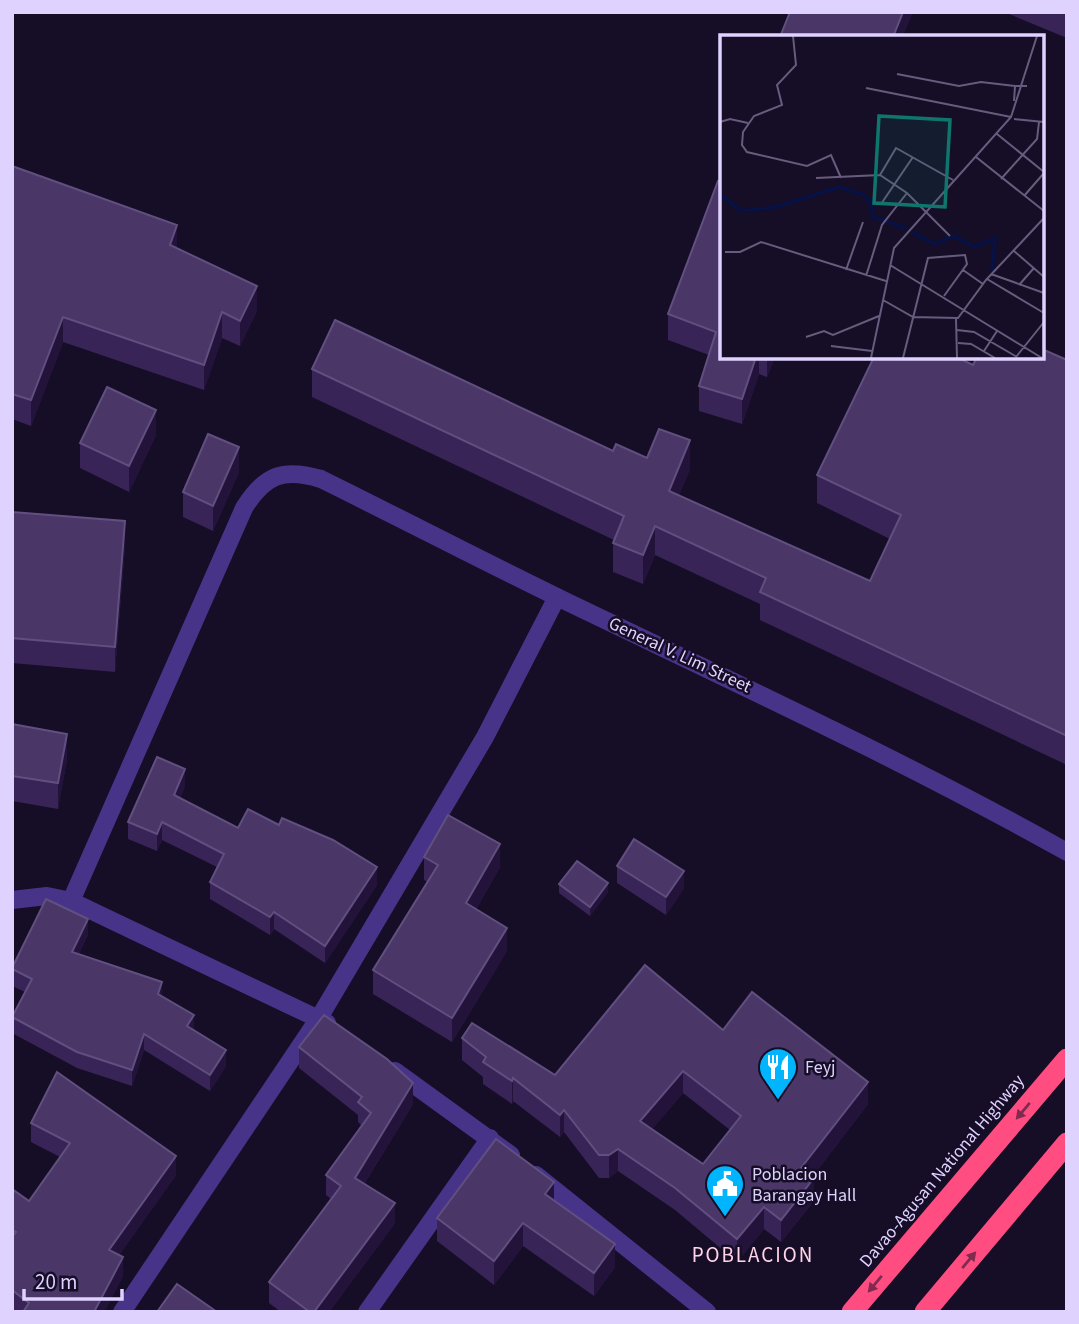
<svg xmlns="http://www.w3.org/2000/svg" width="1079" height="1324" font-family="'Source Sans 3',sans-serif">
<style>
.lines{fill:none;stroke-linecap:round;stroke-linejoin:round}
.street{stroke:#473489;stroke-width:18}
.highway{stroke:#ff4d81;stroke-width:21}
.wall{fill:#382456;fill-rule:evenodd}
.shaded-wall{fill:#23133b}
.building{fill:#4a3768;stroke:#614f80;stroke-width:2;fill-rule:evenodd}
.oneway{fill:#7f2a4f}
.labels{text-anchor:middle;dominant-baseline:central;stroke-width:5;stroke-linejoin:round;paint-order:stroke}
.street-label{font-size:18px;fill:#dfd2ff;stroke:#160d26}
.poi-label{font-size:18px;fill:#dfd2ff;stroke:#160d26;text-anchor:start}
.quarter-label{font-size:21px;letter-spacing:2px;fill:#ffd4e7;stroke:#160d26}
.inset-river{fill:none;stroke:#061146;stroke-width:3.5}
.inset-road{fill:none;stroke:#665c7d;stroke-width:2}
.view{fill:#0f766e;fill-opacity:0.15;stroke:#0f766e;stroke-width:3.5}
.inset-edge{fill:none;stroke:#dfd2ff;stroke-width:3.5}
</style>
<rect width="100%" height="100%" fill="#160d26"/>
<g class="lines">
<g class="street">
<polyline points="12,900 47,896 71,901 327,1023"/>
<path d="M71,901L244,508C265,474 284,468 321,479C400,518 479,559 559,598C729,680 901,759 1067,852"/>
<polyline points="395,1071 511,1155"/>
<polyline points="536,1175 707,1312"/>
<polyline points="122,1312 319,1018 485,737 557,597"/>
<polyline points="367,1312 490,1138"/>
</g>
<g class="highway">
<polyline points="852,1312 1067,1059"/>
<polyline points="925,1312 1067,1143"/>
</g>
</g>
<g class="wall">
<polygon points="1004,12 1067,12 1067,38"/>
<polygon points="12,166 177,248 257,311 240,346 222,338 204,390 63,342 31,426 12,419"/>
<polygon points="718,181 722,357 775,357 767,377 759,374 742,424 699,411 699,386 709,355 668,340 668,314"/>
<polygon points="1067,360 1067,765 760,620 760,604 655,555 643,584 613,572 613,543 614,540 312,397 312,369 613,451 647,458 690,469 679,495 870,581 890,539 817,503 817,475 973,365"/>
<polygon points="156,435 129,492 80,468 80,443"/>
<polygon points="239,472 213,531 183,517 183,492"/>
<polygon points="12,512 125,546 115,672 12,663"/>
<polygon points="12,724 67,759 58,809 12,801"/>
<polygon points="185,786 180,798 238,828 377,885 325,963 274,929 270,935 210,899 210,882 217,867 162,840 157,851 128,839 128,822"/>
<polygon points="424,857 500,867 476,909 507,951 452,1042 373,994 373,970 428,882 424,880"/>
<polygon points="617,866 684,888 666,915 617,883"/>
<polygon points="559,884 608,892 590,916 559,893"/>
<polygon points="88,935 78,955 162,996 226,1066 210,1091 144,1050 132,1086 77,1068 12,1033 12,1016 25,992 12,986 12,968"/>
<path d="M723,1030L868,1104L812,1177L814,1201L781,1242L764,1229L737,1262L675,1210L618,1171L609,1178H599L564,1132L560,1137L513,1101L512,1104L483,1084V1077L462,1060V1038L555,1075ZM683,1093L730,1130L703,1164L652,1129Z"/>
<polygon points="299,1047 413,1104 364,1184 395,1223 329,1312 281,1312 269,1303 269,1282 331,1199 326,1195 326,1175 362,1126 358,1122 358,1115 299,1068"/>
<polygon points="31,1123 176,1175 119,1255 123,1276 104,1312 15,1312 12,1310 12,1189 29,1201 60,1157 31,1142"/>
<polygon points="554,1201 615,1267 594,1296 523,1246 494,1285 437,1241 437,1218"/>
</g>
<g class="shaded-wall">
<polygon points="903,12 913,12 903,37 893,37"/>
<polygon points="177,225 177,250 170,245"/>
<polygon points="257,286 257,311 240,346 240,321"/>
<polygon points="222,312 222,338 204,390 204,365"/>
<polygon points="63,317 63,342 31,426 31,400"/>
<polygon points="756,357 759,357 759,374 742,424 742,399"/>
<polygon points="767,357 775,357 767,377"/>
<polygon points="156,410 156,435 129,492 129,466"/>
<polygon points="690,440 690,469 669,520 669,491"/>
<polygon points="239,447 239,472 213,531 213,506"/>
<polygon points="125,521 125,546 115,672 115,647"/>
<polygon points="655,526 655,555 643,584 643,555"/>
<polygon points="67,734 67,759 58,809 58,783"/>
<polygon points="185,769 185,786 174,812 174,795"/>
<polygon points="162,822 162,840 157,851 157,834"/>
<polygon points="500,844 500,867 466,926 466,903"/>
<polygon points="377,867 377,885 325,963 325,946"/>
<polygon points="684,871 684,888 666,915 666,897"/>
<polygon points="608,883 608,892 590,916 590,907"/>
<polygon points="274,912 274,929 270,935 270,917"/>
<polygon points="88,919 88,935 72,969 72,952"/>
<polygon points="507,928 507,951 452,1042 452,1018"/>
<polygon points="162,982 162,998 158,994"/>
<polygon points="194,1015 194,1031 187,1026"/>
<polygon points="144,1034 144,1050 132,1086 132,1070"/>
<polygon points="226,1050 226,1066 210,1091 210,1075"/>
<polygon points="683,1071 683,1093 640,1144 640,1121"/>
<polygon points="513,1078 513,1101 512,1104 512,1081"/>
<polygon points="868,1082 868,1104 801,1191 801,1168"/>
<polygon points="413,1083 413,1104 355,1198 355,1178"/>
<polygon points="564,1110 564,1132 560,1137 560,1115"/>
<polygon points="618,1149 618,1171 609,1178 609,1155"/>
<polygon points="176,1156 176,1175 109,1269 109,1250"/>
<polygon points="814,1178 814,1201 781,1242 781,1220"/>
<polygon points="554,1182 554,1206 545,1194"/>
<polygon points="395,1203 395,1223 329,1312 314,1312"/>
<polygon points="764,1207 764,1229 737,1262 737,1239"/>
<polygon points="523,1223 523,1246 494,1285 494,1261"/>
<polygon points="615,1244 615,1267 594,1296 594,1273"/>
<polygon points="123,1257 123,1276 104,1312 94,1312"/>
</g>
<g class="building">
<polygon points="790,12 903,12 893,37 780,37"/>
<polygon points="12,166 177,225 170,245 257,286 240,321 222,312 204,365 63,317 31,400 12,394"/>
<polygon points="718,181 722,182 722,357 756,357 742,399 699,386 716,332 668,314"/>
<polygon points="335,320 613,451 616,444 647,458 659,429 690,440 669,491 870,581 901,515 817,475 874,357 956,357 973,365 977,357 1042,357 1042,349 1067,360 1067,736 760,592 766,578 655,526 643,555 613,543 624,516 312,369"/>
<polygon points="107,387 156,410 129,466 80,443"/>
<polygon points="208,434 239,447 213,506 183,492"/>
<polygon points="12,512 125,521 115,647 12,638"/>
<polygon points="12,724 67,734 58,783 12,776"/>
<polygon points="157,757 185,769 174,795 238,828 248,809 279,825 282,818 333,840 377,867 325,946 274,912 270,917 210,882 224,854 162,822 157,834 128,822"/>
<polygon points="448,815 500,844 466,903 507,928 452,1018 373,970 438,865 424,857"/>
<polygon points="634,839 684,871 666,897 617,866"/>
<polygon points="577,861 608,883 590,907 559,884"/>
<polygon points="46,899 88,919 72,952 162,982 158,994 194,1015 187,1026 226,1050 210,1075 144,1034 132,1070 77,1052 12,1017 32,979 12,969 12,968"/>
<path d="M645,965L723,1030L752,992L868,1082L801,1168L814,1178L781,1220L764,1207L737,1239L675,1188L618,1149L609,1155H599L564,1110L560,1115L513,1078L512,1081L483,1062L486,1057L462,1038L472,1023L555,1075ZM683,1071L741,1116L703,1164L640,1121Z"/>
<polygon points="324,1015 387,1059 413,1083 355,1178 395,1203 314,1312 310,1312 269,1282 341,1186 326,1175 371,1113 358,1102 362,1097 299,1047"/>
<polygon points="57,1072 176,1156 109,1250 123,1257 94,1312 23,1312 29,1303 12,1290 12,1237 16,1232 12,1230 12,1189 29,1201 70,1143 31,1123"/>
<polygon points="496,1139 554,1182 545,1194 615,1244 594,1273 523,1223 494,1261 437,1218"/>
<polygon points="177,1284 217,1312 157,1312"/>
</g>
<defs><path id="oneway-solid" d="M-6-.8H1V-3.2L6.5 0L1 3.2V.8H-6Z" transform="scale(1.75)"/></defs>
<g class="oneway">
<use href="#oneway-solid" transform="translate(1023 1111) rotate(130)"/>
<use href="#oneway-solid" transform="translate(969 1260) rotate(-50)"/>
<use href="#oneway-solid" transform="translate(875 1284) rotate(130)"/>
</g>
<defs>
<symbol id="restaurant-pin" viewBox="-11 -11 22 30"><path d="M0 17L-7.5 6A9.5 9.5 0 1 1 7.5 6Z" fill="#00b4fd" stroke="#160d26"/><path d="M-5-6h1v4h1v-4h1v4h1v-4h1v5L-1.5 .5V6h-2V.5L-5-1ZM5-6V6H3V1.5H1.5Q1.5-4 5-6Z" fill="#fff"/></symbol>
<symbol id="civic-pin" viewBox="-11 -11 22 30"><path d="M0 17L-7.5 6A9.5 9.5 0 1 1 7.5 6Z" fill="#00b4fd" stroke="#160d26"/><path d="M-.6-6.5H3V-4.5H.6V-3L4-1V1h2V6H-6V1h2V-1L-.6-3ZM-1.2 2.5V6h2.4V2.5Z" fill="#fff"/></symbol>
</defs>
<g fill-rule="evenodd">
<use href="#restaurant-pin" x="756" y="1045" width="44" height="60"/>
<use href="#civic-pin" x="703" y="1162" width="44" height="60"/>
</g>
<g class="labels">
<g class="street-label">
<text transform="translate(680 655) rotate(25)">General V. Lim Street</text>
<text transform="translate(942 1171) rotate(-50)">Davao-Agusan National Highway</text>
</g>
<g class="poi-label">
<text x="805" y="1067">Feyj</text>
<text x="752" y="1174">Poblacion<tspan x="752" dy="21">Barangay Hall</tspan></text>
</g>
<g class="quarter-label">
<text x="753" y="1255">POBLACION</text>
</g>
</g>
<g transform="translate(720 35)">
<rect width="324" height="324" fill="#160d26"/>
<path class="inset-river" d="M0,160L22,176L56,172L119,152L144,160L151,168L153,182L188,194M192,197L214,209L234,201L254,212L275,203L272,237"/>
<path class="inset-road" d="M73,1L76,30L57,50L62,70L34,81L23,97L22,110L27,117L87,131L111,120L121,143M177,39L239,51L261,47L295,51M146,53L291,82M294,66L295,51H307M294,84L324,87M0,87L10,84L28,88M277,99L324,137M256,122L324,176M160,140L187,158L230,201M96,143L160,140L176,113L233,145M281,144L317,104L319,87M304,161L324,138M161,169L193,122M294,216L324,242M5,217H20L41,207L166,246M170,230L322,323M126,235L143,187M243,235L263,249M271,239L324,258M146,241L162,190L187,158M267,244L324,278M299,250L314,233M163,265L193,282L238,283L266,245L324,183M236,284L237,323M237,295L254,297L297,322M86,302L104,296L113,300L159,281M238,308L251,309L275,323M111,311L152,316M264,316L277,296M296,322L324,287M151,323L174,213L291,82L317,1M183,323L208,223L245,220L247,229L224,261"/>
<path class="view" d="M159,81L230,85L225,172L154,168Z"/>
<rect width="324" height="324" class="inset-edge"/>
</g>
<rect width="1079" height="1324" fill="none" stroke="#dfd2ff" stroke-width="28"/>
<path d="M24 1289v10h98v-10" fill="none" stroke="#dfd2ff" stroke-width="3.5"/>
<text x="35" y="1289" font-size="21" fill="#dfd2ff" stroke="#160d26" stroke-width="5" paint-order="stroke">20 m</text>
</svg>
